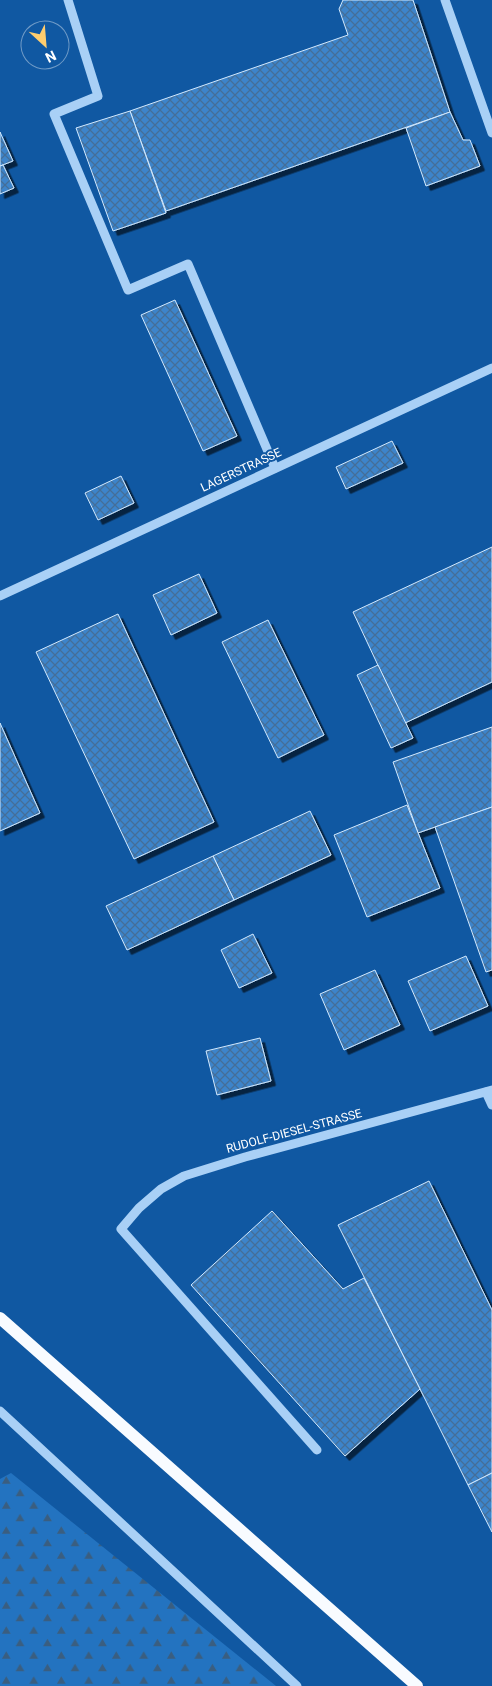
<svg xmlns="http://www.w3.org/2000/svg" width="492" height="1686" font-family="Roboto,sans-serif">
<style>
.forest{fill:url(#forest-firs)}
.building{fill:url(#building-cross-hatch);stroke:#d2e9fe;filter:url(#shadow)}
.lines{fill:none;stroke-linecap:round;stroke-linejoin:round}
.minor{stroke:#a9d0f6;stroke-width:9}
.major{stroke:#f8fbff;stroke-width:12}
.labels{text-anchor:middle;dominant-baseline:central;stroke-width:4;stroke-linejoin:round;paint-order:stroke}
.street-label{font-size:12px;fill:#fff;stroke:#1058a2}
</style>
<defs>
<pattern id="forest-firs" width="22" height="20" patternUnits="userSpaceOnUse" patternTransform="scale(1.25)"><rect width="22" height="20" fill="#2373c0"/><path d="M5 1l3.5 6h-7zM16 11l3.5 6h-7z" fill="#3a5e80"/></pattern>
<pattern id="building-cross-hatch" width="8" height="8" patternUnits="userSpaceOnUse" patternTransform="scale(1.25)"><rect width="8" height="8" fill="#3e84ca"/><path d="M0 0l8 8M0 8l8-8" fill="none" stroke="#446e98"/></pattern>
<filter id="shadow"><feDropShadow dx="4.5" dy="4.5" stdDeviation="0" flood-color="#0009"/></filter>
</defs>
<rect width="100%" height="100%" fill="#1058a2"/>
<polygon class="forest" points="11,1473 276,1686 0,1686 0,1479"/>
<g class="building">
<polygon points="343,0 413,0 450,112 166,211 130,111 348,35 339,9"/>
<polygon points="130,111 166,213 113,231 76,128"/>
<polygon points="450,112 463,140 470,140 480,166 426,186 406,128"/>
<polygon points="0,132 13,161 0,166"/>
<polygon points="3,165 14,188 0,194 0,166"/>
<polygon points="175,300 237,436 203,451 141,315"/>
<polygon points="392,441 403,463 346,489 336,467"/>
<polygon points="121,476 134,503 98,520 85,493"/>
<polygon points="492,547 492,682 405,723 353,612"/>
<polygon points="199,574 217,613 171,635 153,595"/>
<polygon points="118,614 214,822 134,859 36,652"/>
<polygon points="268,620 324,735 278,758 222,642"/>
<polygon points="378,665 413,738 391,748 357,675"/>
<polygon points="0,723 40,813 0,831"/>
<polygon points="492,727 492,807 418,833 393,762"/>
<polygon points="407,805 440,888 367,917 334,835"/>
<polygon points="492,807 492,970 486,972 435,827"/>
<polygon points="310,811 331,855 234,900 213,856"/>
<polygon points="213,856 234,900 127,950 106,906"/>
<polygon points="253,934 272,973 239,988 221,950"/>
<polygon points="466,956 488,1006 430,1031 408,981"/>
<polygon points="375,970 400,1025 344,1050 320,994"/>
<polygon points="260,1038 271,1081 217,1095 206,1051"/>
<polygon points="429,1181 492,1310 492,1473 468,1485 338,1225"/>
<polygon points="272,1211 343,1289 364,1278 420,1389 345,1456 191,1285"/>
<polygon points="492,1473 492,1532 468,1485"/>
</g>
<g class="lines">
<g class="minor">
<polyline points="68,0 98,96 54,114 128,290 188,264 275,468"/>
<polyline points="445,0 492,133"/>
<polyline points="0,596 492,368"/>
<polyline points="486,1092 492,1105"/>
<polyline points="0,1411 297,1686"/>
<polyline points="317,1450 121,1229 139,1208 161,1189 184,1176 245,1157 492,1090"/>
</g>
<polyline class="major" points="0,1318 417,1686"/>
</g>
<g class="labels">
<g class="street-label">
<text transform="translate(241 470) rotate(-25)">LAGERSTRASSE</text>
<text transform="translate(294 1131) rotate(-15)">RUDOLF-DIESEL-STRASSE</text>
</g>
</g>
<g transform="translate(45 45) rotate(154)"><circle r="24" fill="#1058a2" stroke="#709bc7"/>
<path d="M0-4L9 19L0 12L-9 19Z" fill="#ffcd6e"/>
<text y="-8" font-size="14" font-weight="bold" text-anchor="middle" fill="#ffffff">N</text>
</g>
</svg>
